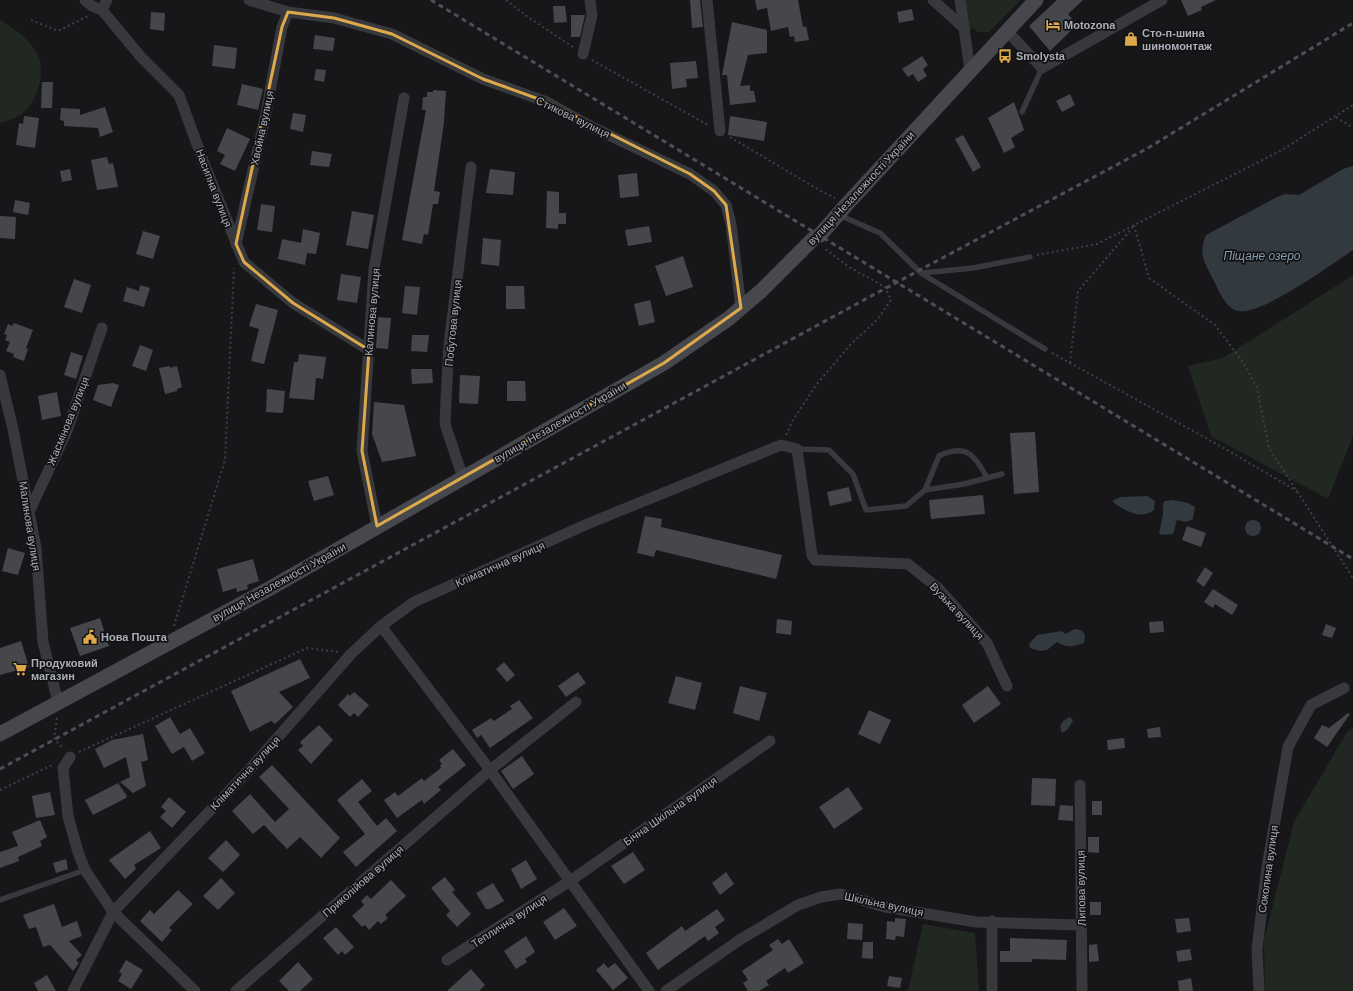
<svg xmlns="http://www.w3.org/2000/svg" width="1353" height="991" font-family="Arial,sans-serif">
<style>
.green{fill:#212822}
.water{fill:#323a40}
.building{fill:#46474b}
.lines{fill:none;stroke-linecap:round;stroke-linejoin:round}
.path{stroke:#3e4044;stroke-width:2;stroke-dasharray:2 3;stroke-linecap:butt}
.lane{stroke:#38393d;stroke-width:5.5}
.street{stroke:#38393d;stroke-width:11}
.secondary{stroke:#47484d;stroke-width:15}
.rail{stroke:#4e4f54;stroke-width:3;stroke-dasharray:5 4;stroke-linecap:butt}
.marked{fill:none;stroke:#dda94a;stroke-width:3;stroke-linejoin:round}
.labels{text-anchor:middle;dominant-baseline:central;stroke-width:3.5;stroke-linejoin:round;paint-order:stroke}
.poi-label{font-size:11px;font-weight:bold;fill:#abafb7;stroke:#121214;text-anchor:start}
.street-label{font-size:11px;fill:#abafb7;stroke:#121214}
.water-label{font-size:12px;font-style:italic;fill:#869cae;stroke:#121214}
</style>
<rect width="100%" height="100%" fill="#171719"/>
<g class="green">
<polygon points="960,0 1021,0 989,32 977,32 973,27 965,37"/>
<path d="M0,20C14,29 28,38 37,53C46,70 39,97 25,111C18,118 10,120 0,123Z"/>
<polygon points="1352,276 1353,276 1353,436 1328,499 1211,436 1188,366 1223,358"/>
<polygon points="1353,728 1353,991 1265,991 1264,940 1294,822 1347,732"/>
<polygon points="923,924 975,933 979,991 908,991"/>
</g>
<g class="water">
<path d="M1353,166V250C1332,264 1261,316 1238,311C1227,309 1219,292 1215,283C1206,264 1197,256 1206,235L1277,197L1285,194L1299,195L1343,169Z"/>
<path d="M1147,496L1155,501L1154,510C1141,520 1125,511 1113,502V500L1121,497Z"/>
<polygon points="1173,500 1188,503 1195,507 1193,519 1186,522 1177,520 1173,534 1161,535 1159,533 1163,514 1163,504 1165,501"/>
<circle cx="1253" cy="528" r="8"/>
<path d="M1075,629L1081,630L1085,635L1084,643C1074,646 1068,649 1057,642L1047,650L1040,651L1030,648L1029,644L1037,635L1062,631L1065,634Z"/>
<polygon points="1070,717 1073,721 1067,730 1062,733 1060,726 1064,720"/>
</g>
<g class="building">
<polygon points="690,0 700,0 703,27 692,28"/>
<polygon points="755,0 798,0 803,27 806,26 809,40 795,42 794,36 790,37 788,27 771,31 767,8 757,10"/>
<polygon points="1057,0 1083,0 1068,14 1077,25 1050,51 1029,26"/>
<polygon points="1181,0 1216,0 1201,7 1202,10 1188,16"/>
<polygon points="553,6 565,6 567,22 554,23"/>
<polygon points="912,9 914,20 899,23 897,12"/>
<polygon points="151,12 165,13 164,31 150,29"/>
<polygon points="571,15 585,15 580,37 571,37"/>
<polygon points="732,22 767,30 767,53 748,55 740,86 750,85 750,91 754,91 756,102 730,105 727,75 722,75"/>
<polygon points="315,35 335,38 333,51 313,49"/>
<polygon points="214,45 237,48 235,69 212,66"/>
<polygon points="922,56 928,65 923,69 927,76 918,82 913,74 908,77 902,69"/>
<polygon points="696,61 698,78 686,79 687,87 672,89 670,63"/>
<polygon points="316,69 326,70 324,82 314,80"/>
<polygon points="42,82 53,82 52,108 41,108"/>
<polygon points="242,84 263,89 258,110 237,105"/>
<polygon points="433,90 446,91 444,122 434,191 440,192 438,204 433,204 428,235 424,234 422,244 402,240 426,110 422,110 423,97 427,97 427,92 433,92"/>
<polygon points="1070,94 1075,105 1062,112 1056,101"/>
<polygon points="1014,102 1024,130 1011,138 1015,147 1004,153 988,118"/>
<polygon points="105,107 113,132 100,137 98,128 64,126 64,121 60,120 61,108 80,109 80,115"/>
<polygon points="293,113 306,115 303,132 290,129"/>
<polygon points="24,116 39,118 35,148 16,145 19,123 23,124"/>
<polygon points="730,116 767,122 764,141 728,135"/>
<polygon points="227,128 250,139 235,171 220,164 225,155 217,151"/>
<polygon points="963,135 981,167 973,172 955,139"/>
<polygon points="312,151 332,154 329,167 310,165"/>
<polygon points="107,157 109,164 113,163 118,187 97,190 91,160"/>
<polygon points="70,169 72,180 62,182 60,171"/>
<polygon points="490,169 515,172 513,195 486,193"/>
<polygon points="637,173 639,196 620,198 618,175"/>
<polygon points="547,191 559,192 559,213 566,213 566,224 558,224 558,229 546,228"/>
<polygon points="15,200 30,203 28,215 13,212"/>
<polygon points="261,204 275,206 272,232 257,230"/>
<polygon points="352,211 374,215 368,249 346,245"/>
<polygon points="0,216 16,217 15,239 0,238"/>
<polygon points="649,226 652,242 628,246 625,230"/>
<polygon points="303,229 320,233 316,254 307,253 305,265 278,259 282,239 301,243"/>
<polygon points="143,231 160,236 153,259 136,254"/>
<polygon points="483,238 501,240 499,266 481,264"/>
<polygon points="683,256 693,287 666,296 655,266"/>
<polygon points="341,274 361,277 357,303 337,300"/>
<polygon points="74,279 91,285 82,313 64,307"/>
<polygon points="140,285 150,288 144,307 123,301 127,287 139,291"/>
<polygon points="405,286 420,287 417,315 402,313"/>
<polygon points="506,286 524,286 525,309 506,309"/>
<polygon points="650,300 655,322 639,326 634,304"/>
<polygon points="256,304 278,310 264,364 251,361 259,329 249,326"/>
<polygon points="378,317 391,318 388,349 376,348"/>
<polygon points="14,323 33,330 26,348 28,349 24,361 13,357 14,354 6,351 10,342 5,340 7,335 4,334 8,324 12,326"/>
<polygon points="412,335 429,335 427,352 411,351"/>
<polygon points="140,345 153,350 146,371 132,366"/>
<polygon points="71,352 83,356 76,379 64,375"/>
<polygon points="299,354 326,357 323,379 316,378 314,400 289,398 294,362 298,362"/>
<polygon points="170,366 170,368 177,366 182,387 177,389 177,391 165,394 159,368"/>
<polygon points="411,369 432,369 433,383 412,384"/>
<polygon points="460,375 480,376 478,404 459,403"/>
<polygon points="507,381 525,381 526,401 507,401"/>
<polygon points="113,383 119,385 111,407 93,400 98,385"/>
<polygon points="267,389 285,391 283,413 266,412"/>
<polygon points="57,392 61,416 42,420 38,396"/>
<polygon points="374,402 404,405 416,456 382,462 372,434"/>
<polygon points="1035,432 1039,492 1014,494 1010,433"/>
<polygon points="328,476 334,495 314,501 308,481"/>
<polygon points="849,487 852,501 830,506 827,492"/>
<polygon points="983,495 985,514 931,519 929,500"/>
<polygon points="645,516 662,519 661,527 782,555 776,579 656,550 654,557 637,553"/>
<polygon points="1187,526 1206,533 1201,547 1182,540"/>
<polygon points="8,548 25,553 18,575 2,571"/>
<polygon points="253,559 259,581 247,585 248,589 237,592 236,588 223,592 217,569"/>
<polygon points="1205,567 1213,573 1204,587 1196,581"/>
<polygon points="1213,589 1238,605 1232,615 1215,604 1213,608 1204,602"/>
<polygon points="100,618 109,646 80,656 70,628"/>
<polygon points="777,619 792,621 791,635 776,633"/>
<polygon points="1163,621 1164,632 1150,633 1149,622"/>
<polygon points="1326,624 1336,628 1332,638 1322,635"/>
<polygon points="21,641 29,667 0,675 0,648"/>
<polygon points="300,659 310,678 279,692 293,707 275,724 271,721 250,732 231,691"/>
<polygon points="504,662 515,675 507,682 496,669"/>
<polygon points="578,672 586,683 566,697 558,686"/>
<polygon points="676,676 702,683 695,710 668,703"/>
<polygon points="740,686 767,693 759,721 733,713"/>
<polygon points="988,686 1001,704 974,723 962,705"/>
<polygon points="354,692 369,705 358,717 354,713 350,717 338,705 348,694 350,696"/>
<polygon points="519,700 533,718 490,748 481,735 477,738 472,730 491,718 494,721 512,709 510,706"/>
<polygon points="869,710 891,720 880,744 858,734"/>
<polygon points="1348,713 1350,714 1327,747 1314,738 1322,725 1329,728"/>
<polygon points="170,717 180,734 190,728 205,753 192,761 184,747 172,754 155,726"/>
<polygon points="319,725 333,740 311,764 298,750 303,746 300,742"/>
<polygon points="1160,727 1161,737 1148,738 1147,729"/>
<polygon points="143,734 148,760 141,762 146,786 133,793 120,782 130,777 126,757 104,768 95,749 112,740"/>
<polygon points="1124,738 1125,748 1108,750 1107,740"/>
<polygon points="453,749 466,765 438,787 441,790 424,804 422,800 397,818 384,800 395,792 398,796 422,778 424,781 441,768 440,765 442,764 439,760"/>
<polygon points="522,756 534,774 513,789 501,771"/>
<polygon points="272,765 340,838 321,858 300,837 287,849 264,825 253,834 232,811 250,794 275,822 289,809 259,777"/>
<polygon points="1032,778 1056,779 1055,806 1031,805"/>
<polygon points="362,779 372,791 358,802 377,826 386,818 397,831 356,867 343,852 365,834 337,800"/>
<polygon points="118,783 127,796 126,798 93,815 85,800"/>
<polygon points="848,787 863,809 834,829 819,807"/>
<polygon points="50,792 55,815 36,818 32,796"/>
<polygon points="169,797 186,812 172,828 160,817 166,811 161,807"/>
<rect x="1092" y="801" width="10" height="14"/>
<polygon points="1060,805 1073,806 1073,821 1058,820"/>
<polygon points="40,820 47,837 40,841 42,846 18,857 19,861 0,868 0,852 18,846 12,832"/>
<polygon points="150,831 161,848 134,865 136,869 125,879 109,860"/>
<polygon points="1088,837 1099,837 1099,853 1088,852"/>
<polygon points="226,840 240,855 223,872 208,858"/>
<polygon points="633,852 645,870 624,884 611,866"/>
<polygon points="66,859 68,869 56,873 53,863"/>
<polygon points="526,860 537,879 521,889 511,869"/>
<polygon points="726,872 734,884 720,895 712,883"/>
<polygon points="445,877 455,890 452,892 471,914 457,927 446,915 450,911 431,888"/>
<polygon points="221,878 235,893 218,910 203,896"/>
<polygon points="391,880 406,896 385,915 388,918 381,924 378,921 369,930 365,925 362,927 352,916 364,905 361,901 367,895 371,899"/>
<polygon points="493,883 504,901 490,909 486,909 476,893"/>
<polygon points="178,890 193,904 169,928 172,930 162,942 140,921 150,910 154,914"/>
<rect x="1090" y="902" width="11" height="13"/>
<polygon points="54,904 62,927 77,921 82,936 69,941 82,955 76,960 79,963 73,971 50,945 43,947 36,927 29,929 23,915"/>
<polygon points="564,908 577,926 555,940 543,922"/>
<polygon points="717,909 725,920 715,927 719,933 708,941 705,936 658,970 646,953 682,926 685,931"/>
<polygon points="895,918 906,919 904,937 896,936 895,940 886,939 887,921 895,922"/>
<polygon points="1189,918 1191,931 1177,933 1175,919"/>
<polygon points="848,923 863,924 862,940 847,939"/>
<polygon points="336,927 354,947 345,955 342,951 338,955 323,938"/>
<polygon points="526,936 535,952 525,959 527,962 516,969 504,951"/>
<polygon points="1010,938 1067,940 1066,960 1032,959 1032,962 1000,962 1000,951 1010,951"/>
<polygon points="778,939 782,944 789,939 804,963 788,973 785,968 766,981 769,985 759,991 748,991 743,983 748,980 742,971 773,950 769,945"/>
<polygon points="863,942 873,942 873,959 862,958"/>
<polygon points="1097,944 1099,961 1089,962 1089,945"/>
<polygon points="1190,949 1192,960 1178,962 1176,951"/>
<polygon points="126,960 143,970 131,989 118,981 122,974 119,972"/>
<polygon points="298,962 313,979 300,991 289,991 279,981"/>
<polygon points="604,963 608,968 615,963 628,978 613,990 596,970"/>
<polygon points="471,969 485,985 479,991 447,991"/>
<polygon points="47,975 56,991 38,991 34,983"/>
<polygon points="889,976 902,978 900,988 887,986"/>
<polygon points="1191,978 1193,991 1179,991 1178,981"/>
</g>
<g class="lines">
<g class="path">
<polyline points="506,0 528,17 573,47"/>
<polyline points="31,20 58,31 88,16"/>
<polyline points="592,60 708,125"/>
<polyline points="1336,117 1353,128"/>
<polyline points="730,137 819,190 835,198"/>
<polyline points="1134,225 1149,278 1215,325 1243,362 1257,388 1269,448 1353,578"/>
<polyline points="1037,255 1097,244 1282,150 1353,105"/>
<polyline points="1052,353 1222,447 1297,491"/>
<polyline points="1070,363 1078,291 1134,226"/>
<polyline points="786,435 793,420 817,384 851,344 877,320 891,300 885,287 849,267 824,248"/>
<polyline points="174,626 225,460 234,268"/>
<polyline points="57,718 54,739 63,748"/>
<polyline points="79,752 307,648 338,652"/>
<polyline points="0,790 52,765"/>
</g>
<g class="lane">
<polyline points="1022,112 1042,68"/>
<polyline points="839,215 880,233 921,273 1045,349"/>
<polyline points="922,273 973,268 1030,257"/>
<polyline points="797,449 829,450 853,474 866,510 906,506 925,490 964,484 1002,474"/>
<path d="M925,490L939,456C966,443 975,455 987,478"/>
<polyline points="0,900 85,870"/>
</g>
<g class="street">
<polyline points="85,0 92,6 102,10 141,57 179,95 205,166 244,262 293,303 369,350"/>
<polyline points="249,0 288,12 334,18 392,34 483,79 547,102 590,126 690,174 714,191 726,205 731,224 741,308"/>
<polyline points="707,0 720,131"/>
<polyline points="933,0 964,28"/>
<polyline points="960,0 970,70"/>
<polyline points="102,10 107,0"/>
<polyline points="1007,31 1042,68 1162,0"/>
<polyline points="583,54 592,15 590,0"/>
<polyline points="236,244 265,118 282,27 288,12"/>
<polyline points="0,375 13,429 36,548 43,642 58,702"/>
<polyline points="463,478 445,424 446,400 449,345 471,167"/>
<polyline points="29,512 67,431 102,328"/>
<polyline points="377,526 362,451 374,269 404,98"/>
<polyline points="381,626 490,770 649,991"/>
<polyline points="70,757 63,768 68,816 78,852 85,870 113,912 195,991"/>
<polyline points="1080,785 1082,991"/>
<polyline points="992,921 992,991"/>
<polyline points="447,960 570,881 770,741"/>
<polyline points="73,991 113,912 250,769 351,654 381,626 414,602 585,525 781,445 797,449 812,555 815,560 908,564 938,588 987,643 1007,686"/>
<polyline points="236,991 490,770 576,702"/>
<polyline points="666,991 741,939 798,905 821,897 841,894 885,907 976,922 1081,925"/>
<polyline points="1259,991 1257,949 1267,867 1288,747 1311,705 1344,688"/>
</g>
<polyline class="secondary" points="0,734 267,590 664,363 728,319 761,291 813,239 820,235 847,204 1036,0"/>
<g class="rail">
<polyline points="431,0 1353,559"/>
<polyline points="0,769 875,294 1148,148 1353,23"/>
</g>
</g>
<path class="marked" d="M288,12L334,18L392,34L483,79L547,102L690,174L714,191L726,205L741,308L664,363L377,526L362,451L369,350L293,303L244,262L236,244L282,27Z"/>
<defs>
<symbol id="hotel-bare" viewBox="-9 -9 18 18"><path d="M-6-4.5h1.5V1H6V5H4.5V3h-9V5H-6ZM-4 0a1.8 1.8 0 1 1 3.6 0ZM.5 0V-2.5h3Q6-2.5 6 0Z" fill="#dda94a" stroke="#121214" stroke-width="2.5" paint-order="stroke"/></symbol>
<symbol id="shop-bare" viewBox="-9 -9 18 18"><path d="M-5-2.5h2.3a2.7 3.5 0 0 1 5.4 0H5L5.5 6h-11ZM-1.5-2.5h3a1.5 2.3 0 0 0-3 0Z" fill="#dda94a" stroke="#121214" stroke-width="2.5" paint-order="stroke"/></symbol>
<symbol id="bus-bare" viewBox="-9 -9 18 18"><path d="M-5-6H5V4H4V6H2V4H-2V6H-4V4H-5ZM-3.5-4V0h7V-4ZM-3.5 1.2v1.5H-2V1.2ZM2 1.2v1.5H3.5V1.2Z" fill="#dda94a" stroke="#121214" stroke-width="2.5" paint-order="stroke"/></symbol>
<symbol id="civic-bare" viewBox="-9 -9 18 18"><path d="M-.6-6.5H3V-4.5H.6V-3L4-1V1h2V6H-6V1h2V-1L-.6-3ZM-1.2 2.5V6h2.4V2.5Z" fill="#dda94a" stroke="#121214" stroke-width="2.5" paint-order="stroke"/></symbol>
<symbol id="supermarket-bare" viewBox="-9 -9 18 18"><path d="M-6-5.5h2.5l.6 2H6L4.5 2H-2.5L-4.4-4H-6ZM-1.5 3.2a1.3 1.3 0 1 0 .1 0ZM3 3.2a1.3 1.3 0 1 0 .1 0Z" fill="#dda94a" stroke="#121214" stroke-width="2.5" paint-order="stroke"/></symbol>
</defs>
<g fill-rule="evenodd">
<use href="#hotel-bare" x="1043" y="15" width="20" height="20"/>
<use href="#shop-bare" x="1121" y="29" width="20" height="20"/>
<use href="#bus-bare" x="995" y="46" width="20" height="20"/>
<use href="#civic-bare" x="80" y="627" width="20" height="20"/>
<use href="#supermarket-bare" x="10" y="659" width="20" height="20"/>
</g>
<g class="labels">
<g class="poi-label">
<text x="1064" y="25">Motozona</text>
<text x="1142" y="33">Сто-п-шина<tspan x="1142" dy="13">шиномонтаж</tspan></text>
<text x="1016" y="56">Smolysta</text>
<text x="101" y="637">Нова Пошта</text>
<text x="31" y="663">Продуковий<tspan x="31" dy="13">магазин</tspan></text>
</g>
<g class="street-label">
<text transform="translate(573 117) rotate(26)">Стикова вулиця</text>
<text transform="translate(262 128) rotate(-78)">Хвойна вулиця</text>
<text transform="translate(214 188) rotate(69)">Насипна вулиця</text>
<text transform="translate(861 188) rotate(-47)">вулиця Незалежності України</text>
<text transform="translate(372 312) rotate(-85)">Калинова вулиця</text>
<text transform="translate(453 323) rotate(-84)">Побутова вулиця</text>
<text transform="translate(68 421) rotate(-68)">Жасмінова вулиця</text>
<text transform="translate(560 422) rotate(-30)">вулиця Незалежності України</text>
<text transform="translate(30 526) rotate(81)">Малинова вулиця</text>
<text transform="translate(500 564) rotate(-24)">Кліматична вулиця</text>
<text transform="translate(279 582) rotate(-29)">вулиця Незалежності України</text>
<text transform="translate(957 611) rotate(47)">Вузька вулиця</text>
<text transform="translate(245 773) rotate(-47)">Кліматична вулиця</text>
<text transform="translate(670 811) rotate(-35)">Бічна Шкільна вулиця</text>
<text transform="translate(1268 869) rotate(-82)">Соколина вулиця</text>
<text transform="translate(363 881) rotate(-41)">Приколійова вулиця</text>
<text transform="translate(1081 888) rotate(-91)">Липова вулиця</text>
<text transform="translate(884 904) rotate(12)">Шкільна вулиця</text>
<text transform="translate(509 921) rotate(-33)">Теплична вулиця</text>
</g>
<g class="water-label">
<text x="1262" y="256">Піщане озеро</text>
</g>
</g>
</svg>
